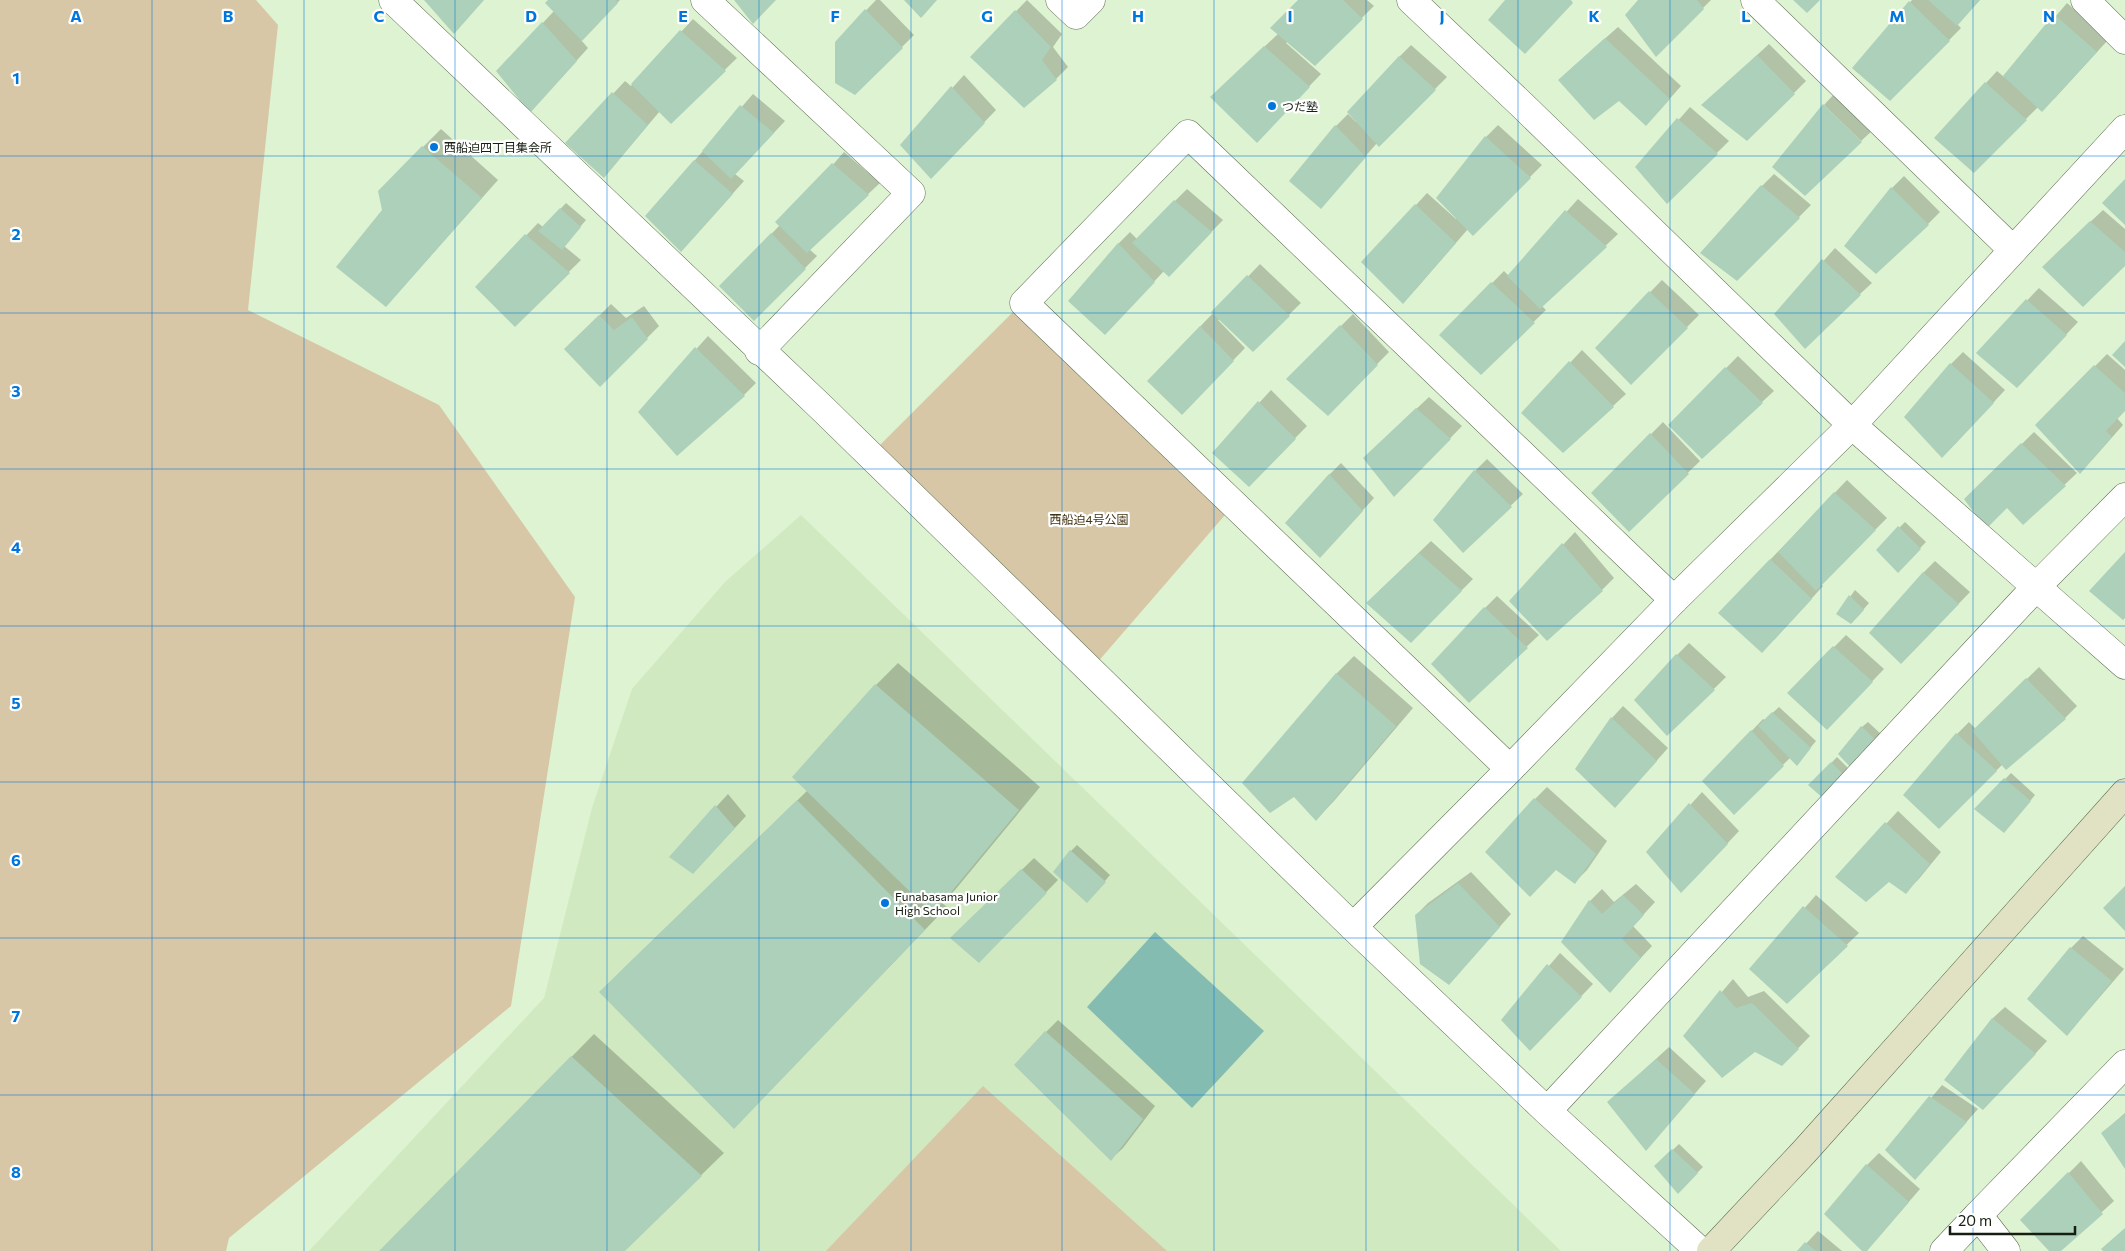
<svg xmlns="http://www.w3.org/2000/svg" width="2125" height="1251" font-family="Commissioner,'Noto Sans JP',sans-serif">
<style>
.built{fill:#d0e9c1}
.green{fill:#d7c7a6}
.water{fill:#85bcb2}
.shadow{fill:#0003}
.building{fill:#acd0b9}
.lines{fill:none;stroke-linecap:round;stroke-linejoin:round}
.street-casing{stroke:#5d6e51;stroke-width:29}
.secondary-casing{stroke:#5d6e51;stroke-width:29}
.street{stroke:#fff;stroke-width:28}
.secondary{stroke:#e1e1c4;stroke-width:28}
.grid{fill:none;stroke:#0075dc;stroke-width:1;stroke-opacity:0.55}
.poi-dot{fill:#0075dc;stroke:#fff;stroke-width:2}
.labels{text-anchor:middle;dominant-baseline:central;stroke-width:4.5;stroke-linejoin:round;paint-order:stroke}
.poi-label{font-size:12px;fill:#161d11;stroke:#fff;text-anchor:start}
.park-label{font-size:12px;fill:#423311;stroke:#fff}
.grid-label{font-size:16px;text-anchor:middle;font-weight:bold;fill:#0075dc;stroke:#fff;stroke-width:4.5;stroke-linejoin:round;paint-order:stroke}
</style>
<rect width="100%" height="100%" fill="#def3d1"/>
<polygon class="built" points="801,515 1561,1251 309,1251 544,998 592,808 632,689 725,582"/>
<g class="green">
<polygon points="0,0 256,0 278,25 248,310 439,405 575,597 511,1006 229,1238 226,1251 0,1251"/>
<polygon points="1015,310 1225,515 1096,664 877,448"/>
<polygon points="983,1086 1167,1251 826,1251"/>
</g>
<polygon class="water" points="1155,932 1264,1031 1192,1108 1087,1007"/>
<g class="shadow">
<polygon points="550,0 620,0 581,40 588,48 542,99 498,71 554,11"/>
<polygon points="876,0 880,0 914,35 855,94 836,42"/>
<polygon points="1027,0 1062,34 1053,47 1068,67 1056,79 971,57"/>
<polygon points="1300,0 1367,0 1374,6 1315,64 1288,41 1286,43 1321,74 1268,129 1224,85 1279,33"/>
<polygon points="1640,0 1711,0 1656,55"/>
<polygon points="1912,0 1980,0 1957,24 1961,28 1890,100 1854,68"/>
<polygon points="2067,3 2108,40 2054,99 2038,107 1974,171 1986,83 1997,71 2004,77"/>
<polygon points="693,19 737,58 671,122 660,111 604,177 567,143 625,81 631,86"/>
<polygon points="1618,27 1681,86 1658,112 1619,99 1572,68"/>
<polygon points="1769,44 1806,81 1747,140 1715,94"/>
<polygon points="1411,45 1447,77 1379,145 1377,143 1321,207 1336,126 1348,114 1356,122 1357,121 1399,57"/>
<polygon points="964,75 996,110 943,165 901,145"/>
<polygon points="1835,93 1873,130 1861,141 1824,105"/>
<polygon points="753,94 785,121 735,174 744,181 693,238 646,216"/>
<polygon points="1690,107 1729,141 1667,202 1637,167"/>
<polygon points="1498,125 1542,165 1473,234 1468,229 1415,290 1416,205 1427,193 1456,219 1457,218 1437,198 1486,137"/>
<polygon points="441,129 498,180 386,306 383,210 379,191"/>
<polygon points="844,152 880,183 809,249 817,256 754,319 721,286 780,225"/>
<polygon points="1774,174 1811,205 1737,279 1762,186"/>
<polygon points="1904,176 1940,212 1928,224 1846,246 1892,188"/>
<polygon points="1187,189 1223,220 1169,275 1164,271 1117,321 1118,244 1130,232 1137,239"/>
<polygon points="1578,199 1618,234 1542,306 1546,310 1481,373 1441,335 1504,271 1509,276"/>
<polygon points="566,203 586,220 564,246 581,260 515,325 477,287 538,223 543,227"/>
<polygon points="2103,210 2125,229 2125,264 2055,255"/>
<polygon points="1835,248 1872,283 1860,294 1776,314"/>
<polygon points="1260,264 1301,303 1253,350 1220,319 1218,320 1245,348 1194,401 1148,381"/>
<polygon points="1662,280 1699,315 1631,383 1596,348"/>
<polygon points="2039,288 2078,322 2029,374 1977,353"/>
<polygon points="611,304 626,318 644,306 659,326 600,385 566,349"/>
<polygon points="1353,314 1389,352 1328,414 1288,379"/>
<polygon points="708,336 756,383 744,395 640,412"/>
<polygon points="1582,350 1626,394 1563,452 1523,413"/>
<polygon points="1963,352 2005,390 1954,445 1951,364"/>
<polygon points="2107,354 2125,370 2125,410 2117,418 2123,425 2092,460 2037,425"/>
<polygon points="1738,356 1774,391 1762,402 1670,425"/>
<polygon points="1271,390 1307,426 1249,485 1213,453"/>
<polygon points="1429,397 1462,426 1406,484 1377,446"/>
<polygon points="1663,422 1700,461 1629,530 1593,493"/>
<polygon points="2034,432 2077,473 2024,523 2007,506 1966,499"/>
<polygon points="1487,459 1523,494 1463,551 1475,471"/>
<polygon points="1341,463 1374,498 1332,544 1329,475"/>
<polygon points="1847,480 1887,518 1821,584 1823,586 1774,640 1770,560"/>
<polygon points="1905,522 1926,542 1898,571 1877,550"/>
<polygon points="1575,532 1614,578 1602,590 1510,601"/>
<polygon points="1431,541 1473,579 1411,641 1379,591"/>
<polygon points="1935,561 1970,592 1913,651 1923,573"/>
<polygon points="1855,590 1869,603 1857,617 1838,614"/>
<polygon points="1497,596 1539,635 1469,701 1485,608"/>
<polygon points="1846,635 1884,669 1839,716 1789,693"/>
<polygon points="1689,643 1726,677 1667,735 1677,655"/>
<polygon points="1354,656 1413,708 1334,801 1317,819 1295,795 1244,783 1337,673"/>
<polygon points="898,663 1040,787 955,890 942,903 947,907 757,1104 623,969 808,790 876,685"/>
<polygon points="2039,667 2077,706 2065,718 2003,764 1939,827 1957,734 1969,722 1976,729"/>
<polygon points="1623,706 1668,748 1627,794 1612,718"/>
<polygon points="1779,707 1816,741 1797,764 1791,757 1734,813 1704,781 1763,719 1765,720"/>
<polygon points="1868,722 1882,735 1859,763 1862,727"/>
<polygon points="1837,757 1850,770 1824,798 1810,785"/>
<polygon points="2011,773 2035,795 2009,826 1976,809"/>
<polygon points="1547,787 1607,841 1587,870 1575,882 1535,799"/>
<polygon points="1702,792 1739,831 1693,880 1648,852"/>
<polygon points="728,794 746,816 705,860 671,856"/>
<polygon points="1898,811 1941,852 1918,880 1905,892 1889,881 1837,877"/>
<polygon points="1077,845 1110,875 1093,895 1071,851"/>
<polygon points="1034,858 1058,880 979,961 952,938"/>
<polygon points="1471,872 1511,914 1449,984 1416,915 1428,903"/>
<polygon points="1636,884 1655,902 1633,926 1652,946 1610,991 1563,942 1590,901 1602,889 1614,902"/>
<polygon points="1816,895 1859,933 1787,1002 1751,969"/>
<polygon points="2083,936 2124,969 2067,1035 2071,948"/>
<polygon points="1560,953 1593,984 1542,1037 1503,1020"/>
<polygon points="1733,979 1748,997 1764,991 1810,1036 1782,1065 1755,1050 1684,1036"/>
<polygon points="2005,1007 2047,1041 1995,1097 1945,1080 1993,1018"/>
<polygon points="1058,1020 1155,1106 1123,1148 1111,1159 1046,1032"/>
<polygon points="594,1034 724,1153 623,1251 381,1251"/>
<polygon points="1669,1047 1706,1081 1646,1149 1621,1091"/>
<polygon points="1942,1085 1978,1109 1927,1166 1887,1150"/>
<polygon points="2125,1113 2125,1167 2102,1133"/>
<polygon points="1679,1144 1703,1167 1678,1192 1656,1166"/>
<polygon points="1879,1153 1920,1189 1876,1240 1864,1251 1867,1165"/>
<polygon points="2081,1161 2114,1201 2059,1251 2051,1251 2022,1220"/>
<polygon points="1818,1231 1842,1251 1799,1251"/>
</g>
<g class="building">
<polygon points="424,0 484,0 454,34"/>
<polygon points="548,0 616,0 618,3 582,41 545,3"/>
<polygon points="734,0 776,0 753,24"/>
<polygon points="904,0 937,0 921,18"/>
<polygon points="1298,0 1343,0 1363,19 1315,66 1270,28"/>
<polygon points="1505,0 1571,0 1573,3 1525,54 1488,20"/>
<polygon points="1638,0 1697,0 1704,9 1656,57 1625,15"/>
<polygon points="1793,0 1820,0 1807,13"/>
<polygon points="1928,0 1980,0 1957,26"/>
<polygon points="1909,1 1950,41 1890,101 1852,68"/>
<polygon points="865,9 903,48 855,95 835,83 835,42"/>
<polygon points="1015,10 1051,47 1042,60 1057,80 1024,108 970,57"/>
<polygon points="2054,14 2097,52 2042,112 2003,76"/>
<polygon points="542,22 577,61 530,113 496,71"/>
<polygon points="680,30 726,71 671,124 631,84"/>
<polygon points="1605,38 1670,99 1646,126 1619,101 1594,120 1558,80"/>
<polygon points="1264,46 1310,87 1257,143 1210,97"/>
<polygon points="1757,55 1795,94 1747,141 1701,105"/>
<polygon points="1399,56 1436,90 1379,147 1347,112"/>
<polygon points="1985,82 2027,120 1974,173 1934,138"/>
<polygon points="951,86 985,123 931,179 900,145"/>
<polygon points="612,92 648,125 604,178 565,143"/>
<polygon points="1823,104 1862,142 1805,196 1772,167"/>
<polygon points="740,105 774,133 731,179 702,151"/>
<polygon points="1677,118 1718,154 1667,204 1635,167"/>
<polygon points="1335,125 1366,157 1321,209 1289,181"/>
<polygon points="1485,136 1531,178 1473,236 1436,198"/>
<polygon points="422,146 482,198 386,307 336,267 382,210 378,191"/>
<polygon points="694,160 733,194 681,252 645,216"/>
<polygon points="832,163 869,195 807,253 775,222"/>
<polygon points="2125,179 2125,225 2102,203"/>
<polygon points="1761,185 1800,218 1737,281 1700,253"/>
<polygon points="1891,187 1929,225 1876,274 1844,246"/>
<polygon points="1174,200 1212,232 1169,277 1132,243"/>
<polygon points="1415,204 1456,243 1403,304 1361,262"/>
<polygon points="560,208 581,227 562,250 538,231"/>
<polygon points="1565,210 1607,247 1540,309 1507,276"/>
<polygon points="2090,221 2125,252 2125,266 2083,307 2042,267"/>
<polygon points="771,233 806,269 754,321 719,286"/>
<polygon points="525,234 570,273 515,327 475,287"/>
<polygon points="1118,243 1155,282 1105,335 1068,301"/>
<polygon points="1822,259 1861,295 1805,349 1774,314"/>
<polygon points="1247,275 1290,316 1253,352 1211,312"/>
<polygon points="1491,282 1535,323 1481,375 1439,335"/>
<polygon points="1649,291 1688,328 1631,385 1595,348"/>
<polygon points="2026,299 2067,335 2017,388 1976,353"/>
<polygon points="599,315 614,330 632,317 648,339 600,387 564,349"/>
<polygon points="1340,325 1378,365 1328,416 1286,379"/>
<polygon points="1200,326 1234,361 1182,415 1147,381"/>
<polygon points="2125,341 2125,367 2112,355"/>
<polygon points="695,347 745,396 677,456 638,412"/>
<polygon points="1569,361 1614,407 1563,453 1521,413"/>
<polygon points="1950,363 1994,403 1942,458 1904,417"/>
<polygon points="2094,365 2125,393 2125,411 2106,431 2112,437 2080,474 2035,425"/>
<polygon points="1725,367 1763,403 1702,459 1668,425"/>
<polygon points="1258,401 1296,439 1249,487 1212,453"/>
<polygon points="1416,408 1451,439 1394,497 1363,458"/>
<polygon points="1650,433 1689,474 1629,532 1591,493"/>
<polygon points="2021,443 2066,486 2023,525 2007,508 1986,529 1964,499"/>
<polygon points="1474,470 1512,507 1463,553 1433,520"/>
<polygon points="1329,474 1363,511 1320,558 1285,523"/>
<polygon points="1834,492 1876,530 1816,591 1778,552"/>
<polygon points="1898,526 1921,549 1898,573 1876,550"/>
<polygon points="1562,543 1603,591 1547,641 1509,601"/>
<polygon points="2125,552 2125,618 2123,620 2089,591"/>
<polygon points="1419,553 1462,591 1411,643 1366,603"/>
<polygon points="1770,559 1812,599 1762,653 1718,613"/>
<polygon points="1923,572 1959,604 1901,664 1869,633"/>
<polygon points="1849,595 1864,610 1851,624 1836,614"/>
<polygon points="1484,607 1528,648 1469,703 1431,664"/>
<polygon points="1833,646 1873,682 1827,730 1787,693"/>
<polygon points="1676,654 1715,690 1667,736 1634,700"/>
<polygon points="1336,673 1396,726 1316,821 1294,797 1270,813 1242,783"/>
<polygon points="2026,678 2066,719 2006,770 1972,731"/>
<polygon points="875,684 1019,810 933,914 792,777"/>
<polygon points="1772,712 1811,748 1797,766 1758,726"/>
<polygon points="1611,717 1657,761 1615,808 1575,769"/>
<polygon points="1861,726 1878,742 1854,771 1838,754"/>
<polygon points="1751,730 1784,766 1734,815 1702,781"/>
<polygon points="1956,733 1997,771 1939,829 1903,795"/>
<polygon points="1831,762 1846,777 1824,799 1808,785"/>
<polygon points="2004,778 2031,801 2004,833 1974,809"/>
<polygon points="1534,798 1596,854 1575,884 1556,870 1530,897 1485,852"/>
<polygon points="797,800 925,930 734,1129 599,992"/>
<polygon points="1689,803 1728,844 1681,893 1646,852"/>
<polygon points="715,805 735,828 693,874 669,857"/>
<polygon points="1885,822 1930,864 1906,894 1889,882 1866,902 1835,877"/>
<polygon points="1070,850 1106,882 1087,903 1053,872"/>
<polygon points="1021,869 1047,893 979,963 950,938"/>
<polygon points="1458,883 1500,927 1449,985 1420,964 1415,915"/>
<polygon points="2125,886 2125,931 2103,908"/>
<polygon points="1623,895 1644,915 1622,939 1641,958 1610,993 1561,942 1589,900 1602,914"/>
<polygon points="1803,906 1848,946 1787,1004 1749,969"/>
<polygon points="2070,947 2112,981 2067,1036 2027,999"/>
<polygon points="1547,964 1582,997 1530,1051 1501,1020"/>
<polygon points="1720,990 1736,1008 1752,1003 1799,1049 1782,1066 1755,1052 1722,1078 1683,1036"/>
<polygon points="1992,1018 2036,1054 1983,1110 1944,1080"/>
<polygon points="1045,1031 1143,1119 1111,1161 1014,1065"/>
<polygon points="571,1056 702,1176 625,1251 379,1251"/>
<polygon points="1656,1059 1695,1094 1646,1151 1607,1102"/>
<polygon points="1929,1096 1967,1122 1915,1180 1885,1150"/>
<polygon points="2125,1114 2125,1169 2101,1133"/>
<polygon points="1672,1149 1698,1173 1678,1194 1654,1166"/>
<polygon points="1866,1164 1909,1202 1867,1251 1862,1251 1824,1214"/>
<polygon points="2068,1172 2103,1214 2061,1251 2049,1251 2020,1220"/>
<polygon points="2125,1228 2125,1251 2103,1251 2101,1249"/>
<polygon points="1805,1242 1816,1251 1797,1251"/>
</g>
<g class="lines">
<defs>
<g id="street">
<polyline points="393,0 824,410 1353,927 1547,1111 1700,1251"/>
<polyline points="705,0 911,193 759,351"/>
<polyline points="1060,0 1076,15 1091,0"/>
<polyline points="1411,0 1522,105 1852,425 2125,665"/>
<polyline points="1755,0 2013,250"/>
<polyline points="2085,0 2125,40"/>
<polyline points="1510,769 1024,303 1188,134 1674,600"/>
<polyline points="1353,927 1510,769 1674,600 1852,425 2125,129"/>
<polyline points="1547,1111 2035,588 2125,497"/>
<polyline points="1944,1251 1978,1215"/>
<polyline points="2006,1251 1978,1215 2125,1064"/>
</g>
<polyline id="secondary" points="1711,1251 1804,1152 2125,793"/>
</defs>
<use href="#street" class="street-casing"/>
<use href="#secondary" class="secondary-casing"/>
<use href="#street" class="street"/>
<use href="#secondary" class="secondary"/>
</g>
<path class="grid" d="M152,0V1251M304,0V1251M455,0V1251M607,0V1251M759,0V1251M911,0V1251M1062,0V1251M1214,0V1251M1366,0V1251M1518,0V1251M1670,0V1251M1821,0V1251M1973,0V1251M0,156H2125M0,313H2125M0,469H2125M0,626H2125M0,782H2125M0,938H2125M0,1095H2125"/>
<g class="poi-dot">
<circle cx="1272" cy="106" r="5"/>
<circle cx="434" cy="147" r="5"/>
<circle cx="885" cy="903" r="5"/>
</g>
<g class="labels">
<g class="poi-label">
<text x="1282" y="106">つだ塾</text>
<text x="444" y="147">西船迫四丁目集会所</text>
<text x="895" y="896">Funabasama Junior<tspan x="895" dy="14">High School</tspan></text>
</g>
<g class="park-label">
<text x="1089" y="519">西船迫4号公園</text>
</g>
</g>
<g class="grid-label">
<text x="76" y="22">A</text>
<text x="228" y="22">B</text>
<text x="379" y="22">C</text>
<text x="531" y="22">D</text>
<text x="683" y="22">E</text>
<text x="835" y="22">F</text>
<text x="987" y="22">G</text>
<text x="1138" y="22">H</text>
<text x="1290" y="22">I</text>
<text x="1442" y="22">J</text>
<text x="1594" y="22">K</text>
<text x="1746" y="22">L</text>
<text x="1897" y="22">M</text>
<text x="2049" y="22">N</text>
<text x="16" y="84">1</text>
<text x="16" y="240">2</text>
<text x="16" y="397">3</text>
<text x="16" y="553">4</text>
<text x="16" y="709">5</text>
<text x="16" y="866">6</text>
<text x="16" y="1022">7</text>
<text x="16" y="1178">8</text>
</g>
<path d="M1950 1226v8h125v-8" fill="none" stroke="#161d11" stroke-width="2.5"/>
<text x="1958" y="1226" font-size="15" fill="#161d11" stroke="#ffffff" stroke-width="4" paint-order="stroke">20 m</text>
</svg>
